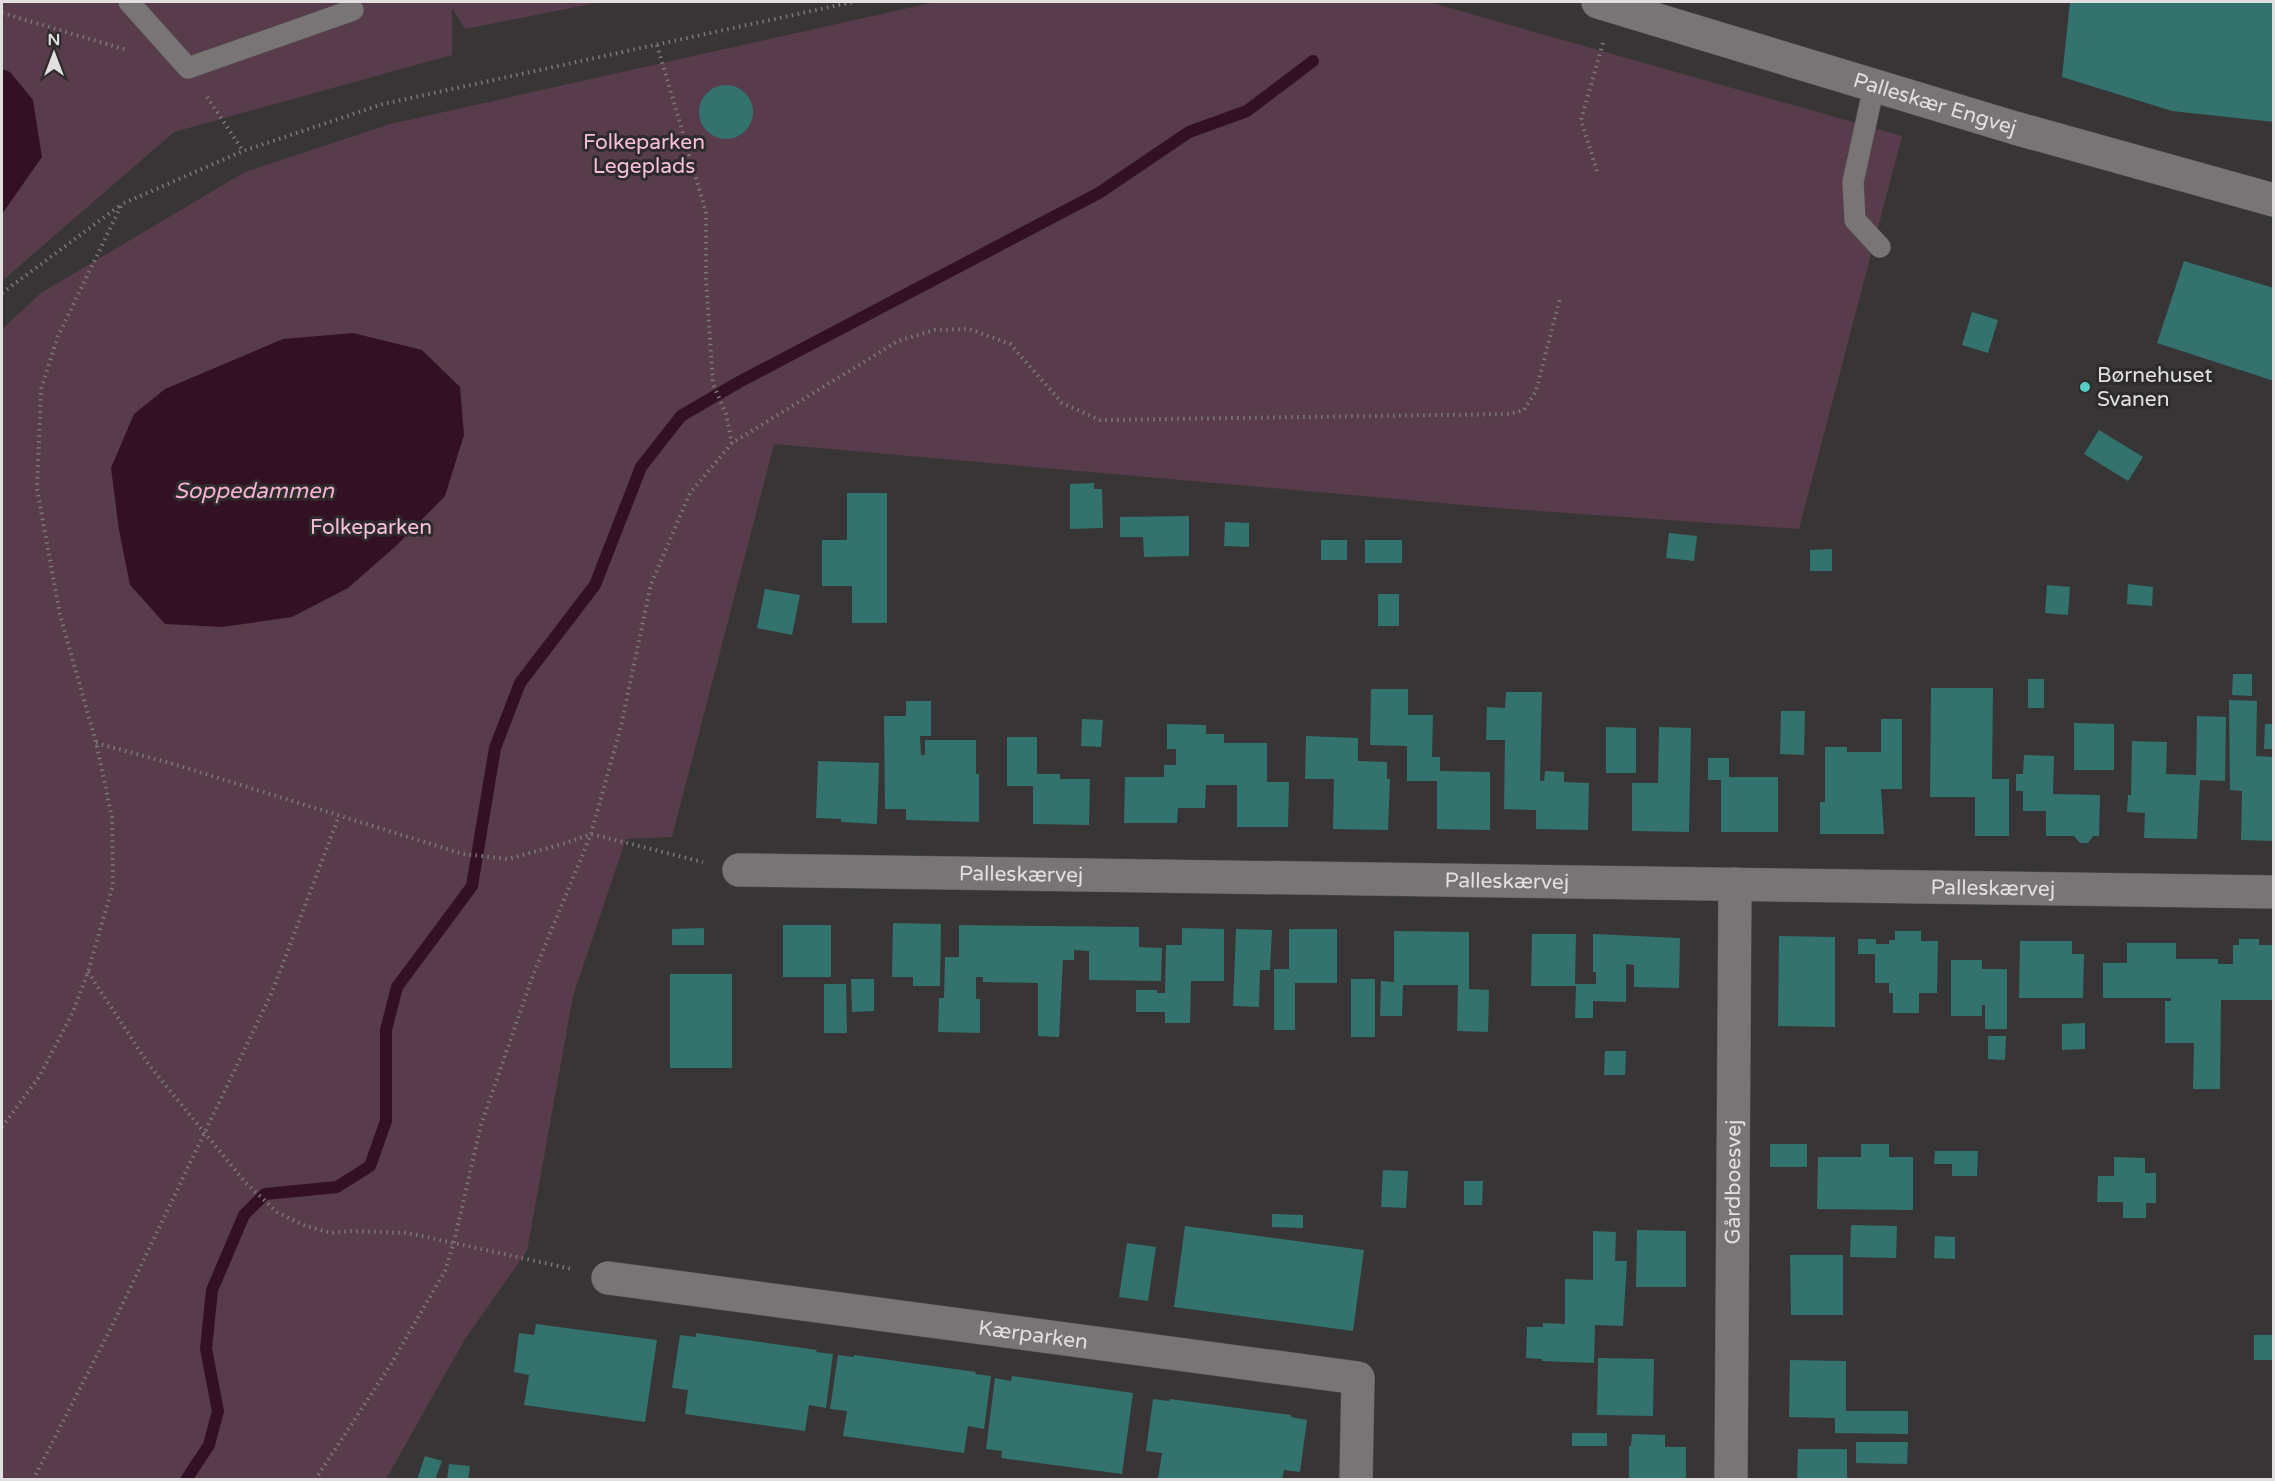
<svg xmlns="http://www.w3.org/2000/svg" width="2275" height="1481" font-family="'Varela Round',sans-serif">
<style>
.green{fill:#593c4b}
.water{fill:#341025}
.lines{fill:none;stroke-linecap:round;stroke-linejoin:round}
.stream{stroke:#341025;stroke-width:12}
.building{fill:#33726d}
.lane-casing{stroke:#555354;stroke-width:22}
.street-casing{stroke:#555354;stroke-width:34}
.path{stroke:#7b7879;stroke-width:4;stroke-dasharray:1.5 4.5;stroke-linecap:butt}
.lane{stroke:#797577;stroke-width:21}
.street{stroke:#797577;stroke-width:33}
.poi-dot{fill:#55cec5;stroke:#2e2b2c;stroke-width:2}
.labels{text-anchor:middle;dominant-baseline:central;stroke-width:6;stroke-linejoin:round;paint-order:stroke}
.street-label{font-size:21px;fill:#e1dfe0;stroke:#2e2b2c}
.park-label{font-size:21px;fill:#f9bfdc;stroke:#2e2b2c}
.poi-label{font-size:21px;fill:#e1dfe0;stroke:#2e2b2c;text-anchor:start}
.water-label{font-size:22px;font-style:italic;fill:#f7afd4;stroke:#2e2b2c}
</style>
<rect width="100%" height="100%" fill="#383536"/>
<g class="green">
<polygon points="2,2 601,2 465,29 452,8 452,55 174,132 2,281"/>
<polygon points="935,2 1429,2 1902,136 1799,529 1509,509 774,444 672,837 626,839 573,996 527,1251 465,1339 386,1479 2,1479 2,329 41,293 245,172 390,124"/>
</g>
<g class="water">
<polygon points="2,69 10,72 33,100 42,157 2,214"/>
<polygon points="353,333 422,350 460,387 464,435 445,496 397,545 348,588 292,617 222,627 165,624 130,585 119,530 111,468 134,414 165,389 283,339"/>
</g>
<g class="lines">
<polyline class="stream" points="186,1480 209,1445 218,1411 206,1349 212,1290 244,1215 265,1194 337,1187 370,1166 386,1121 386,1030 397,987 472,886 495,748 520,683 595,585 641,467 681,416 739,382 1099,193 1189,132 1247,111 1313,61"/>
</g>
<g class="building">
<polygon points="2070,2 2274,2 2274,122 2172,111 2062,77"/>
<circle cx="726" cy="112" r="27"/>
<polygon points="2184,261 2274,288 2274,381 2157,343"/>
<polygon points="1972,312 1998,320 1988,353 1962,345"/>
<polygon points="2099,430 2143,457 2128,481 2084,454"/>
<polygon points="1094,483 1094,489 1102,489 1103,528 1070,529 1070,484"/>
<polygon points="847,493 887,493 887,623 852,623 852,586 822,586 822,540 847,540"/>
<polygon points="1189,516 1189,556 1144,557 1143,537 1120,537 1120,517"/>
<polygon points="1225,522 1249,523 1249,547 1224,546"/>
<polygon points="1669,533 1697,536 1694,561 1666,558"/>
<rect x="1321" y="540" width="26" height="20"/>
<rect x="1365" y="540" width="37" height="23"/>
<polygon points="1832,549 1832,571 1810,571 1810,550"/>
<polygon points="2128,584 2153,587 2152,606 2127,604"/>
<polygon points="2047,585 2070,587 2068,615 2045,613"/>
<polygon points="765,589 800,595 792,635 757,628"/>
<rect x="1378" y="594" width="21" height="32"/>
<polygon points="2233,674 2252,674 2252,696 2232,695"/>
<rect x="2028" y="679" width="16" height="29"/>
<polygon points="1931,688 1993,688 1992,779 2009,779 2009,836 1975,836 1975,797 1930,797"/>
<polygon points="1371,689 1408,689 1408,715 1433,715 1432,757 1440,757 1440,771 1490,772 1490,830 1437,829 1437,781 1407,781 1407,746 1370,745"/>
<polygon points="1506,692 1542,692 1540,781 1544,781 1545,771 1564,772 1564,782 1589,783 1588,830 1536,829 1536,810 1504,809 1505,740 1486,740 1487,707 1505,708"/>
<polygon points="2229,700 2257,701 2256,756 2274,757 2274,841 2241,840 2242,791 2230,790"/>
<polygon points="906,701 931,701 931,736 920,736 921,755 925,755 925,740 976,740 976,774 979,774 979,822 906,820 906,809 885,809 884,716 906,716"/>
<polygon points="1781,711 1805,711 1804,755 1780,754"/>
<polygon points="2197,716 2226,717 2225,781 2200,780 2197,839 2144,838 2145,813 2127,812 2128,795 2131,795 2132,741 2167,742 2166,774 2196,775"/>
<polygon points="1082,719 1103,720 1101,747 1081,746"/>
<polygon points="1881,719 1902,719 1902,789 1881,789 1884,834 1820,834 1820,802 1825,802 1825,747 1847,747 1847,752 1881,752"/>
<polygon points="2074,723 2114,724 2114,770 2074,770"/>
<polygon points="1167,724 1206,725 1206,734 1224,734 1224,743 1267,743 1267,782 1289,782 1288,827 1237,827 1237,785 1206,785 1205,808 1178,808 1177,823 1124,823 1125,777 1164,777 1164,765 1176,765 1176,749 1167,749"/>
<polygon points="2265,724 2274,724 2274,749 2264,749"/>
<polygon points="1606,727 1636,728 1636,773 1606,773"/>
<polygon points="1659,727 1691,728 1689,832 1632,831 1632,783 1658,783"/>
<polygon points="1306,736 1358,738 1358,761 1387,762 1387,779 1390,779 1388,830 1333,829 1334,779 1305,779"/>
<polygon points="1007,737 1037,737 1037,774 1060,774 1060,779 1090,779 1089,825 1033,824 1033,786 1007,786"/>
<polygon points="2024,755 2054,756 2053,794 2100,795 2099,836 2093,836 2088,843 2080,843 2074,836 2046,836 2046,811 2023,811 2023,791 2016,791 2016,774 2023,774"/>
<polygon points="1708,758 1729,758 1729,777 1778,777 1778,832 1721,832 1721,780 1708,780"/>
<polygon points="818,761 879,763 877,824 841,822 841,819 816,818"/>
<polygon points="893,923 941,924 940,986 913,986 913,977 892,977"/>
<rect x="783" y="925" width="48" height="52"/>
<polygon points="959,925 1139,927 1139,947 1162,948 1161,981 1089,980 1089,951 1074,950 1074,960 1063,960 1059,1037 1038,1036 1038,983 983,982 983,977 976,977 976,999 980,999 980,1033 938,1032 939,998 944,998 945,957 959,957"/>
<polygon points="704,928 704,945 672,945 672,929"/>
<polygon points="1182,928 1224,929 1224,981 1191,981 1190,1023 1165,1023 1165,1012 1136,1012 1136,990 1157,990 1157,993 1165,993 1166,945 1182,945"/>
<polygon points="1236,929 1272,930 1270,970 1260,970 1259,1007 1233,1006"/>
<polygon points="1289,929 1337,929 1337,983 1295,983 1295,1030 1274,1030 1274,969 1289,969"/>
<polygon points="1394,931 1469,932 1469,989 1489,990 1488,1032 1457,1031 1458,985 1403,985 1402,1016 1380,1016 1381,981 1394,982"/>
<polygon points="1895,931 1921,931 1921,941 1938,941 1937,993 1919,993 1919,1013 1893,1013 1893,993 1889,993 1889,983 1875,983 1875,954 1858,954 1858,939 1876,939 1876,944 1889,944 1889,940 1895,940"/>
<polygon points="1532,934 1576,934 1575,984 1596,984 1596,972 1593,972 1593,934 1680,938 1679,988 1634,987 1634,965 1626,964 1626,1002 1593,1001 1593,1018 1575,1018 1576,986 1531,986"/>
<polygon points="1779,936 1835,937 1835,1027 1778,1026"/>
<polygon points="2239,939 2259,939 2259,945 2274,945 2274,998 2272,1000 2221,1000 2220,1089 2193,1089 2194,1043 2165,1043 2165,1001 2171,1001 2171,998 2103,998 2103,963 2127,963 2127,943 2176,943 2176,959 2218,959 2218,964 2233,964 2233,945 2239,945"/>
<polygon points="2020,941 2072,941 2072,954 2084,954 2083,998 2019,998"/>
<polygon points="1951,960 1982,960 1982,969 2007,969 2007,1029 1985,1029 1985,1005 1982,1005 1982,1016 1951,1016"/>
<rect x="670" y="974" width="62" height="94"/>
<polygon points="851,979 874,979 874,1011 852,1012"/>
<rect x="1351" y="979" width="24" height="58"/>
<polygon points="824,984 846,984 847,1033 824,1033"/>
<polygon points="2085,1023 2085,1049 2062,1050 2062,1024"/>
<polygon points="1988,1036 2006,1036 2005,1060 1988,1059"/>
<polygon points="1605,1051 1626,1051 1625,1075 1604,1075"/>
<rect x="1770" y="1144" width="37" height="23"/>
<polygon points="1861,1144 1889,1144 1889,1157 1913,1157 1913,1210 1817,1209 1818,1157 1861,1157"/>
<polygon points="1935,1151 1978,1151 1977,1176 1952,1176 1952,1164 1934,1164"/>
<polygon points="2114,1157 2145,1158 2145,1173 2156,1173 2156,1203 2146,1203 2146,1218 2123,1218 2123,1202 2097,1202 2098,1176 2114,1176"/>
<polygon points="1383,1170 1408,1171 1406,1208 1381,1207"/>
<polygon points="1464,1181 1483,1181 1482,1205 1464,1205"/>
<polygon points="1272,1214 1303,1215 1303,1228 1272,1227"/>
<polygon points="1851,1225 1897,1226 1896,1258 1850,1257"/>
<polygon points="1185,1226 1364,1250 1353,1331 1174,1307"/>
<polygon points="1637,1230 1686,1231 1686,1287 1636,1287"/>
<polygon points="1593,1231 1616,1232 1615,1261 1627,1261 1623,1326 1595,1325 1594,1363 1542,1361 1542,1359 1526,1358 1527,1327 1543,1327 1543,1323 1565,1324 1565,1279 1593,1280"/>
<polygon points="1935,1236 1955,1237 1955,1259 1934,1258"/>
<polygon points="1127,1243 1156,1247 1148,1301 1119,1297"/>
<polygon points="1790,1255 1843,1255 1843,1315 1791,1315"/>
<polygon points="536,1324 657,1340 645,1422 524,1405 529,1375 514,1372 519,1333 534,1335"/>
<polygon points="696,1333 817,1350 816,1352 833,1354 826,1408 809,1405 805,1431 685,1414 688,1390 672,1388 680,1335 696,1337"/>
<rect x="2254" y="1335" width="20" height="25"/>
<polygon points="838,1355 854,1357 854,1355 976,1372 975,1374 991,1376 984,1429 968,1426 964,1453 843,1436 847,1411 830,1409"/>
<polygon points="1598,1358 1654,1359 1653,1416 1597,1415"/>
<polygon points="1790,1360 1846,1361 1846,1411 1908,1411 1908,1434 1835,1433 1835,1418 1789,1417"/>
<polygon points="1012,1376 1133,1393 1122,1474 1001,1458 1002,1451 986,1449 995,1378 1011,1381"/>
<polygon points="1153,1399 1169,1401 1170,1399 1291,1415 1291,1417 1307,1420 1300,1472 1284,1470 1282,1480 1158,1479 1162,1453 1146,1451"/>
<rect x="1572" y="1433" width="35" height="13"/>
<polygon points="1632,1434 1665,1435 1665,1447 1686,1447 1686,1480 1629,1480 1629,1446 1631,1446"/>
<polygon points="1856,1442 1908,1442 1907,1464 1856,1463"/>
<polygon points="1798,1449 1847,1449 1847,1480 1797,1480"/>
<polygon points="425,1456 442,1461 435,1480 417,1480"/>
<polygon points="449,1464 470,1466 468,1480 447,1480"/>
</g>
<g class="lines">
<defs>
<g id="lane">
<polyline points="129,2 188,68 353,10"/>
<polyline points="1874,86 1853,182 1855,220 1880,247"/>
</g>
<g id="street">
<path id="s1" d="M1598,2L2015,128L2274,200"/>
<path id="s2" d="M739,870L2274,892"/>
<path id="s3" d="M608,1278L1358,1378L1356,1480"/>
<path id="s4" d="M1731,1480L1735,884"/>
</g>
</defs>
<use href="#lane" class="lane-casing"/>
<use href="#street" class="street-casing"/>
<g class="path">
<polyline points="2,13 127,50"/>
<polyline points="657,45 706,212 706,279 713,384 726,414 732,443"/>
<polyline points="207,97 243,151"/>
<polyline points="1597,171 1581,120 1603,43"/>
<polyline points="2,293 122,204"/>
<polyline points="96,743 170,763 463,854 508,859 566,843 591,834 703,862"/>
<polyline points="88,972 149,1065 245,1182 277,1212 303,1225 331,1233 352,1231 408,1233 572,1269"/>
<polyline points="2,1127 39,1077 73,1012 88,972 113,885 112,818 96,742 60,615 37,489 41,389 58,336 122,204 243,151 383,104 853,2"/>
<polyline points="33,1480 112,1326 272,992 339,816"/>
<polyline points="315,1480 391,1364 445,1271 454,1242 481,1125 533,975 591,834 621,726 651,584 690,493 732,443 898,341 935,330 969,329 1010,344 1062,403 1100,420 1510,414 1524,410 1536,391 1560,298"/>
</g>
<use href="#lane" class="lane"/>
<use href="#street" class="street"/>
</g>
<circle class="poi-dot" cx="2085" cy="387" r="6"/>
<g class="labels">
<g class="street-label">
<text stroke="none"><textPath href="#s1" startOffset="352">Palleskær Engvej</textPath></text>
<text stroke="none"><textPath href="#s2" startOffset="282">Palleskærvej</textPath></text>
<text stroke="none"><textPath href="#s2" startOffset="768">Palleskærvej</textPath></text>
<text stroke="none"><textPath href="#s2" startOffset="1254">Palleskærvej</textPath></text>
<text stroke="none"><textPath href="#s4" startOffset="298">Gårdboesvej</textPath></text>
<text stroke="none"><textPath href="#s3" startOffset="429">Kærparken</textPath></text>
</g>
<g class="park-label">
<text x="644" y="142">Folkeparken<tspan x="644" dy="24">Legeplads</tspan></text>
<text x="371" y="527">Folkeparken</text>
</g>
<g class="poi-label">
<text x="2097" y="375">Børnehuset<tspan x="2097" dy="24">Svanen</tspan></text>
</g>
<g class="water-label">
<text x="254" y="491">Soppedammen</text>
</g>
</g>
<rect width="2275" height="1481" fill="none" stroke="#e1dfe0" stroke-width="6"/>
<g transform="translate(54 54)" stroke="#2e2b2c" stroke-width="4.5" paint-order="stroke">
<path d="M0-4.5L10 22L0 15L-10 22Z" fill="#e1dfe0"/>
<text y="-9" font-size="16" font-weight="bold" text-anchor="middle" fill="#e1dfe0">N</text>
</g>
</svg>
